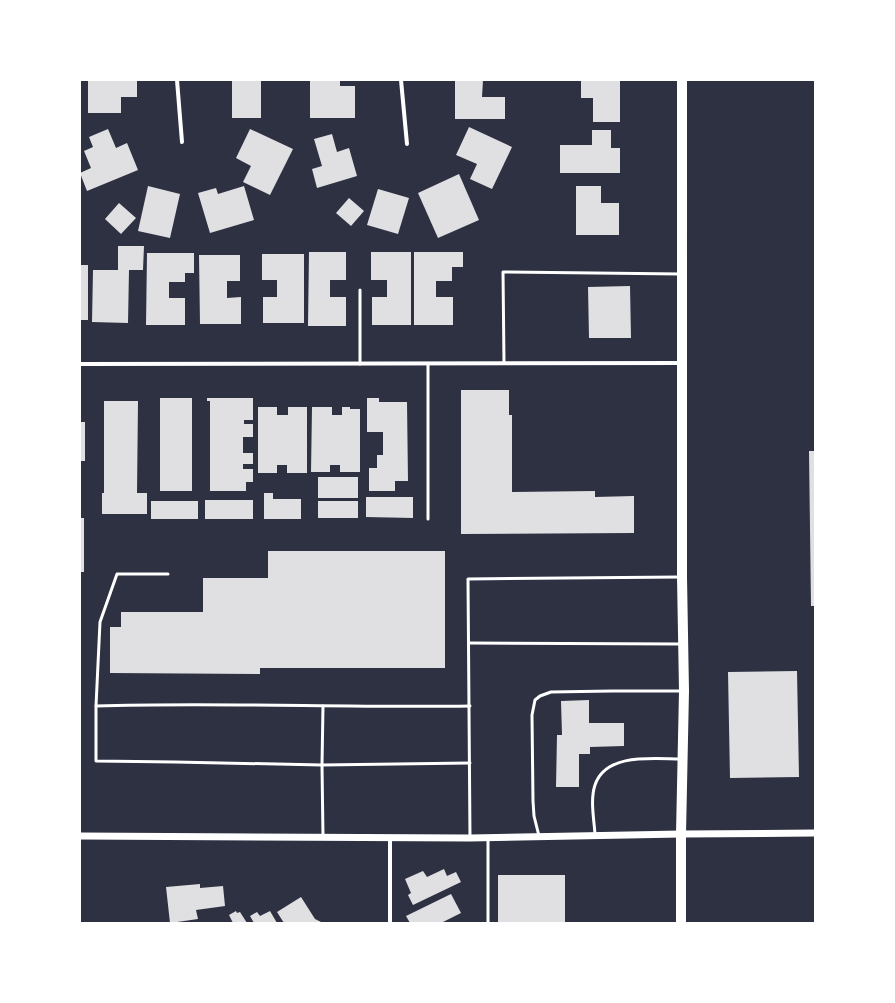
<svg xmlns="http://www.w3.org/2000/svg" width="895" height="1003" font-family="'Crimson Pro',serif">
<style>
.building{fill:#e0e0e3}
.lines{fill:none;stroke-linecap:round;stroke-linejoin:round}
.service{stroke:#fff;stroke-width:3}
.minor{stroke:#fff;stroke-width:4}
.tertiary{stroke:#fff;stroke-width:7}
.primary{stroke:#fff;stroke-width:10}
</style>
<rect width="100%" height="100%" fill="#2d3142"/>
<g class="building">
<polygon points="102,80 137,80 137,97 121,97 121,113 88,113 88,81 102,81"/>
<rect x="232" y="80" width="29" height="38"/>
<polygon points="310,80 340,80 340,86 355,86 355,118 310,118"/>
<polygon points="455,80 483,80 482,97 505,97 505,119 455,119"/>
<polygon points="581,80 620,80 620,122 593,122 593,98 581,98"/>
<polygon points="469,127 512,147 492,189 470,179 477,164 456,155"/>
<polygon points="108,129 116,148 127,143 138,170 87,191 80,173 91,168 84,151 93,147 89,137"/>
<polygon points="250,129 293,149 270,195 243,182 251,166 236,158"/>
<polygon points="592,130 611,130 611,148 620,148 620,173 560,173 560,145 592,145"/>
<polygon points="332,134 337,152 349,148 357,176 317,188 312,169 322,166 314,139"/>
<polygon points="459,174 479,220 438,238 418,193"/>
<polygon points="148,186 180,194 170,238 138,231"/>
<polygon points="244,186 254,220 210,233 198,193 216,188 218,194"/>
<polygon points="576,186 601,186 601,203 619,203 619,235 576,235"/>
<polygon points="378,189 409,198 398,234 367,225"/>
<polygon points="349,198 364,211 351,226 336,213"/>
<polygon points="119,203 136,218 121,234 105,219"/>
<polygon points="118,246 144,246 143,270 129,270 128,323 92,322 93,270 118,270"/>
<polygon points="309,252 346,252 346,280 330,280 330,297 346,297 346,326 308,326"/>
<polygon points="371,252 411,252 411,325 372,325 372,297 387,297 387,280 371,280"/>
<polygon points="414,252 463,252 463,267 452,267 452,281 436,281 436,297 453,297 453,325 414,325"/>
<polygon points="147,253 194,253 194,273 185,273 185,282 169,282 169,298 185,298 185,325 146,325"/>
<polygon points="262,254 304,254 304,323 263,323 263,297 277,297 277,280 262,280"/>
<polygon points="199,255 240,255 240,281 227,281 227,298 241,297 241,324 200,324"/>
<rect x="80" y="265" width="8" height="55"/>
<polygon points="630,286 631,338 589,338 588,287"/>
<polygon points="461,390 509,390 509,415 512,415 512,492 595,491 595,497 634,496 634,533 461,534"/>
<rect x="160" y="398" width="32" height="93"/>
<polygon points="207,398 253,398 253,420 244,420 244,424 253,424 253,437 243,437 243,453 253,453 253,464 243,464 243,469 253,469 253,482 246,482 246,491 210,491 210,401 207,401"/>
<polygon points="367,398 379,398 379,402 407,402 408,481 395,481 395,491 369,491 369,468 377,468 377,455 383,455 383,432 367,432"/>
<polygon points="104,401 138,401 137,493 147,493 147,514 102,514 102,493 104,493"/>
<polygon points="258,407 277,407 277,415 288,415 288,407 307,407 307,473 287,473 287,465 277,465 277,473 258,473"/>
<polygon points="312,407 332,407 332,415 342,415 342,407 350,407 350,409 360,409 360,472 340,472 340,465 330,465 330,472 311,472"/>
<rect x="80" y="422" width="5" height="39"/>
<polygon points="809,451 815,451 815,606 811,606"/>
<rect x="318" y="477" width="40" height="21"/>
<polygon points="264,493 273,493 273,499 301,499 301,519 264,519"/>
<polygon points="366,497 413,497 413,518 366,517"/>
<rect x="205" y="500" width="48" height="19"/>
<rect x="151" y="501" width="47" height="18"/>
<rect x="318" y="501" width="40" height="17"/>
<rect x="80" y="518" width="4" height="54"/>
<polygon points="268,551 445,551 445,668 260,668 260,674 110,673 110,627 121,627 121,612 203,612 203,578 268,578"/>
<polygon points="797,671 799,777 730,778 728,672"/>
<polygon points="589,700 589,723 624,723 624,746 590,747 590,754 579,754 579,787 556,787 557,735 562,735 561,701"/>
<polygon points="444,869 447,876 456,872 461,882 413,905 408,895 411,893 405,879 423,871 427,877"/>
<rect x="498" y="875" width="67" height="48"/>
<polygon points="200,884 200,888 223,886 225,906 196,910 198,919 170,923 166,887"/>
<polygon points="451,894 461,913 441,923 410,923 406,916"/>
<polygon points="301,897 315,919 323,923 284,923 277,912"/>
<polygon points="236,911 237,913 240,912 247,923 233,923 229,915"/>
<polygon points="270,911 277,923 254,923 250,916 257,912 260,916"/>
</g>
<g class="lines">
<g class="service">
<polyline points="360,290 360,364"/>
<polyline points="504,363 503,272 681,274"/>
<polyline points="428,364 428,519"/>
<polyline points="168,574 117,574 100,622 96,706 96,761 175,762 322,765 323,837"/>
<polyline points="469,643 681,644"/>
<path d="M96,706C220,702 345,708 470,706"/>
<polyline points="323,706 322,765 470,763"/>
<path d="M595,834C594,819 590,800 595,785C606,752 655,759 681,759"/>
<polyline points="539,836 534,816 533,801 532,715 535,700 540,696 551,692 612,691 682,691"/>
<polyline points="470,838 468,579 680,577"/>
<polyline points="488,839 488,923"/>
</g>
<g class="minor">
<polyline points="177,80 182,142"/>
<polyline points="401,80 407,144"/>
<polyline points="80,364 682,363"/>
<polyline points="390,923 390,837"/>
</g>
<polyline class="tertiary" points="80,836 470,838 681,834 815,833"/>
<polyline class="primary" points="681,923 681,834 684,691 682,577 682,80"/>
</g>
<rect width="895" height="1003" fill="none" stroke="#ffffff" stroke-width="162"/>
</svg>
